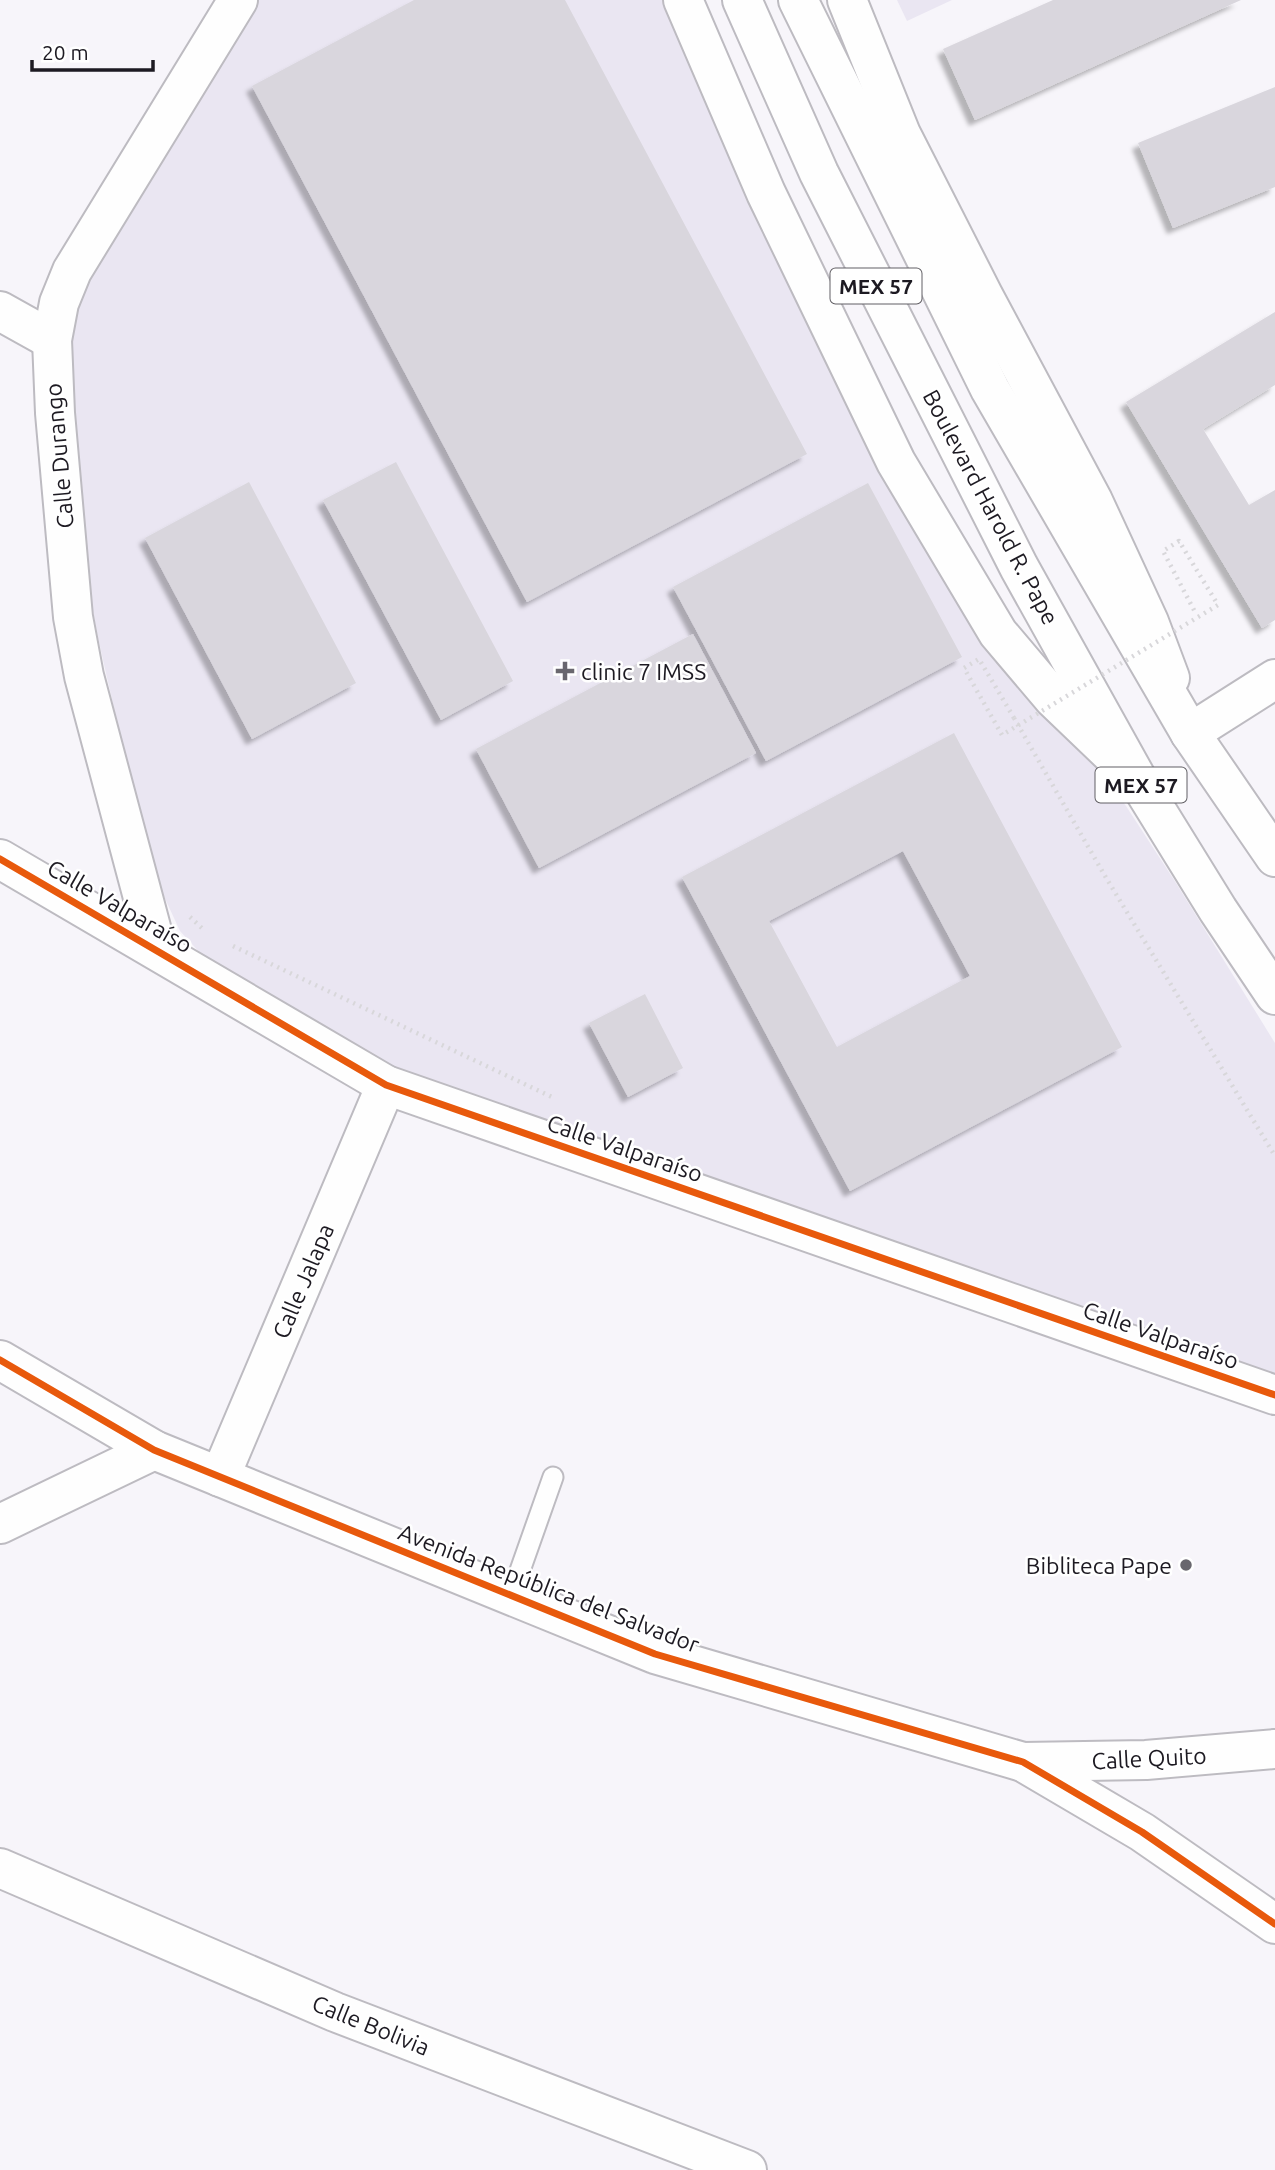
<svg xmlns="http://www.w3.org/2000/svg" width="1275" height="2170" font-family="Ubuntu,sans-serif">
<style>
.built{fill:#eae6f2}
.building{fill:#d9d6dd;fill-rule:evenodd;filter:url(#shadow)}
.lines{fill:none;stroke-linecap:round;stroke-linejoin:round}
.lane-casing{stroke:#bdbbc1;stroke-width:23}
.street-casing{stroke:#bdbbc1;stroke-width:42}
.secondary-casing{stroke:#bdbbc1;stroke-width:42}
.highway-casing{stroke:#bdbbc1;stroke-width:42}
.path{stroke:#d8d7da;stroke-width:4.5;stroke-dasharray:2 5;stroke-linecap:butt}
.lane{stroke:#fefefe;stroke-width:19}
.street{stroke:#fefefe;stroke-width:38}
.secondary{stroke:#fefefe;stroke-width:38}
.highway{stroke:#fefefe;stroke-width:38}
.path-bridge{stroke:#d8d7da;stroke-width:4.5;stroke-dasharray:2 5;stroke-linecap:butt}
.cycleway-casing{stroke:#fff;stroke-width:11}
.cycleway{stroke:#e8590c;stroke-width:7}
.poi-dot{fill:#69676e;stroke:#fff;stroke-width:2.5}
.labels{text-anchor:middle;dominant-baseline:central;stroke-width:5;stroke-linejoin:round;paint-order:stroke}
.shield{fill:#fff;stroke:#615f64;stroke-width:2}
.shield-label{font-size:21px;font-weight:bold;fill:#1d1a22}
.street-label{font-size:23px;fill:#1d1a22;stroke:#fff}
.poi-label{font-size:23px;fill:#1d1a22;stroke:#fff;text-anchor:start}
</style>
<defs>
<filter id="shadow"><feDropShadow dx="-6" dy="6" stdDeviation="2" flood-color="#0004"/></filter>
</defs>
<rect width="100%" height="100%" fill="#f7f5fa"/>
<g class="built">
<polygon points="254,0 684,0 785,232 1070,730 1126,806 1176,883 1275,1043 1275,1385 388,1067 223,978 180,931 155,877 126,761 98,638 88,584 67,367 74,299"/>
<polygon points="897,0 952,0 907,21"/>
</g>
<g class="building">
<polygon points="414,0 565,0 807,454 527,602 252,86"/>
<polygon points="1053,0 1241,0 975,120 943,49"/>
<polygon points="1275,87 1275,187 1173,228 1138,143"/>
<polygon points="1275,312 1275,385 1203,429 1249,505 1275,490 1275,620 1262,628 1126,402"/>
<polygon points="396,462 513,681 441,720 323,500"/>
<polygon points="249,482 356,683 252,739 145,538"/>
<polygon points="868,483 962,657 766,761 673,587"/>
<polygon points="693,634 756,753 539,868 476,749"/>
<path d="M954,733L1122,1047L850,1191L682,877ZM903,851L970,976L837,1047L769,921Z"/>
<polygon points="645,994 683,1068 628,1097 589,1023"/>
</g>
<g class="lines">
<defs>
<polyline id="lane" points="511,1596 553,1477"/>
<g id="street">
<polyline points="0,311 52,340"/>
<polyline points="1190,733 1275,679"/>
<polyline points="0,859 386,1085 1275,1395"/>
<polyline points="157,950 84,676 73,617 55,413 52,340 59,303 72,271 238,0"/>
<polyline points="220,1477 386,1085"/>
<polyline points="0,1524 154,1450"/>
<polyline points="0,1868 335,2012 747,2170"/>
</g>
<g id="secondary">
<polyline points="683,0 766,193 896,462 998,633 1053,698 1126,768"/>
<polyline points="847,0 901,134 983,295 1093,501 1149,622 1170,678"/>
<polyline points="0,1360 154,1450 655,1654 1023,1762 1142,1832 1275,1924"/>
<polyline points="1023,1762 1146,1760 1275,1749"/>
</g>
<g id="highway">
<polyline points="742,0 819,173 1019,567 1137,779 1218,910 1275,995"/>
<polyline points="798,0 990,389 1190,733 1275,857"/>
</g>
</defs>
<use href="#lane" class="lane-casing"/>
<use href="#street" class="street-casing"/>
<use href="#secondary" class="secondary-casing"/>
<use href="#highway" class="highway-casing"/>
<g class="path">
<polyline points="1014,718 1105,876 1275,1156"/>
<polyline points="190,917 204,930"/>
<polyline points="233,946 554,1098"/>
</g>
<use href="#lane" class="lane"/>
<use href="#street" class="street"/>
<use href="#secondary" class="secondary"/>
<use href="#highway" class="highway"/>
<polyline class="path-bridge" points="1014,718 979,659 964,668 1002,735 1218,605 1179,541 1163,551 1195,612"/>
<defs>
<g id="cycleway">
<polyline points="0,859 386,1085 1275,1395"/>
<polyline points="0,1360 154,1450 655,1654 1023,1762 1142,1832 1275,1924"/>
</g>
</defs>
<use href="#cycleway" class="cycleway-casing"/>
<use href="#cycleway" class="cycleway"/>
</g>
<g class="poi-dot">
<path d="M561.5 660.5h7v7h7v7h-7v7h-7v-7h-7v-7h7z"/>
<circle cx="1186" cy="1565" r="7"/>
</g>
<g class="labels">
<g class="shield">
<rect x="830.5" y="268.5" width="91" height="35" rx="5"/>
<rect x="1095.5" y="767.5" width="91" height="35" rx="5"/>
</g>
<g class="shield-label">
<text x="876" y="286">MEX 57</text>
<text x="1141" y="785">MEX 57</text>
</g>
<g class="street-label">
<text transform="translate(59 456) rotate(-95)">Calle Durango</text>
<text transform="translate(991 507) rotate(62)">Boulevard Harold R. Pape</text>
<text transform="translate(120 906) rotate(30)">Calle Valparaíso</text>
<text transform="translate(625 1148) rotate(19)">Calle Valparaíso</text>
<text transform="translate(303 1281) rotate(-67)">Calle Jalapa</text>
<text transform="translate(1161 1335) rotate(19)">Calle Valparaíso</text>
<text transform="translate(549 1588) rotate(21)">Avenida República del Salvador</text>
<text transform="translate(1149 1758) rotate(-3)">Calle Quito</text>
<text transform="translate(371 2025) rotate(22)">Calle Bolivia</text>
</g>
<g class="poi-label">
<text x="581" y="671">clinic 7 IMSS</text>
<text x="1172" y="1565" text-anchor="end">Bibliteca Pape</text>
</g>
</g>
<path d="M32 60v10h121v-10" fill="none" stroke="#1d1a22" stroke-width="3.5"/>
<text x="42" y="60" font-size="21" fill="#1d1a22" stroke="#ffffff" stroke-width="5" paint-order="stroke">20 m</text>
</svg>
